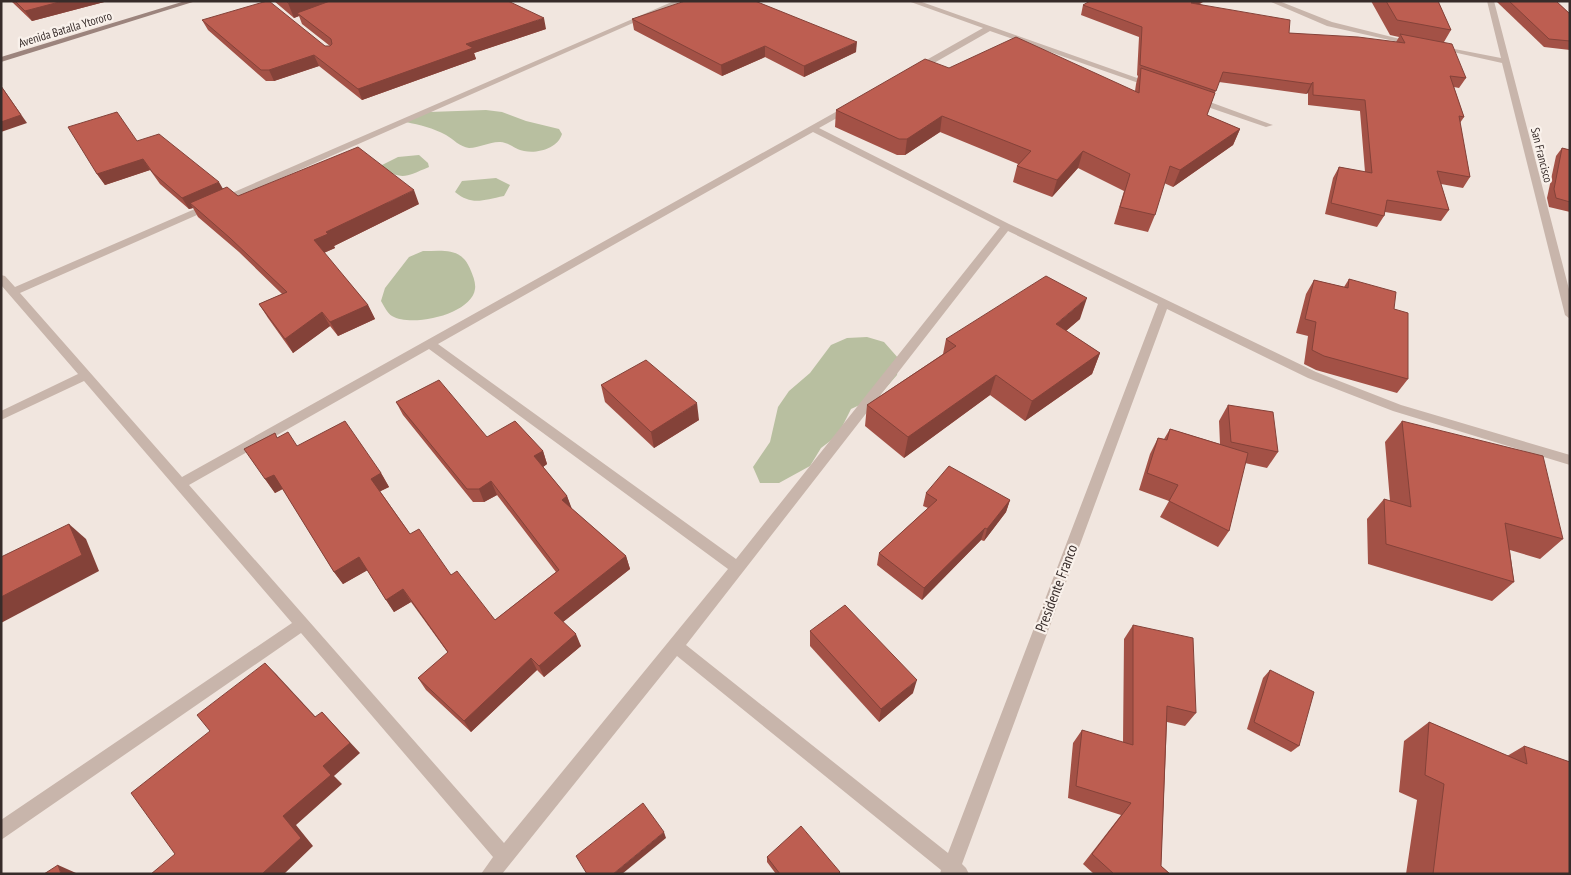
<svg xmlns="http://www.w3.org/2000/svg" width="1571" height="875" font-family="'PT Sans Narrow',sans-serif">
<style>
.green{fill:#b8bfa0}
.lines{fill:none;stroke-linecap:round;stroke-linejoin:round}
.street{fill:#c8b5ab;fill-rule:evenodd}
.secondary{fill:#9c847d;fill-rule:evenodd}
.wall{fill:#a35146}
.shaded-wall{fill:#844239}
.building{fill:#bd5e51;stroke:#844239}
.labels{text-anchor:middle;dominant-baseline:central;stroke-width:4.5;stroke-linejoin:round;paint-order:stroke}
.far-street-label{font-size:12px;fill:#372c2a;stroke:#f9f1eb}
.street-label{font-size:15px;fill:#372c2a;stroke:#f9f1eb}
</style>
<rect width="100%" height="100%" fill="#f1e6df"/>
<g class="green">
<path d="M486,110L502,112L526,121L559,129L562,134C558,148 538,154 524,151C516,150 507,141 499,142C489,142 479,148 469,148C460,147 453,139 446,135C433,128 420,125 406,122L429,112Z"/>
<path d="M419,155L428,163L429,167C405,177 402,181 380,166L398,157Z"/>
<path d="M496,178L510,185L504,196C483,200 472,206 455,192L462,181Z"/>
<path d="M423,251C445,251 462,247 471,271C473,276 476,283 475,289C472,314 412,328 392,316C388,314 384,306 381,301L385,288L409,257Z"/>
<polygon points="867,337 884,342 899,359 897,375 879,396 851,409 838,435 821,448 810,466 779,483 760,483 753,467 770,442 778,407 789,391 810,373 831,345 847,338"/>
</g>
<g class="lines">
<g class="street">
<path d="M674,1H683L20,293L182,477L850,104L854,107L853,109L819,128L1009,224L1316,372L1401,405L1570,455V465L1393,411L1308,378L1167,309L962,864L966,868L969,874H940L941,870L677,656L502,874H481L493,857L301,633L1,840V820L292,623L84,381L1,420V411L78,374L1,285V275L5,276L15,287ZM813,132L1000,227L736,559L438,344ZM1008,231L1158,304L948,853L686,645ZM429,349L728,569L504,843L189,485Z"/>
<polygon points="908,1 919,1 1157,85 1150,87 990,31 920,71 914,71 914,67 983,28"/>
<polygon points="1269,1 1279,1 1332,22 1416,43 1412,45 1327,26"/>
<polygon points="1487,1 1494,1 1570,293 1570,319 1565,315 1502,63 1435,48 1439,46 1501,58"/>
<polygon points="1193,98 1199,98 1273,125 1266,127 1193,102"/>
</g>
<polygon class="secondary" points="185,1 196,1 1,62 1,57"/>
</g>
<g class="wall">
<polygon points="11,1 108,1 32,21"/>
<polygon points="274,1 508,1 546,29 474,53 476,59 362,100 319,66 274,81 266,81 208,30 202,20 325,46 330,46 302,24 299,16 294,18"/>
<polygon points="1371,1 1438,1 1451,30 1444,42 1466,78 1459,88 1454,87 1464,117 1460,123 1470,177 1463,188 1441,184 1449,210 1441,221 1385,212 1384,216 1377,227 1325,214 1333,178 1339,167 1365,172 1360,111 1308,105 1308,93 1306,94 1219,82 1207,115 1240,129 1233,145 1173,187 1164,183 1155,215 1148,232 1114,224 1124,191 1078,168 1052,197 1013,182 1017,166 1018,164 940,132 905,155 897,155 835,127 836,110 949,68 1135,91 1136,84 1138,76 1137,75 1139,37 1081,15 1083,5 1203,2 1200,4 1289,33 1396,42 1399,37 1390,35"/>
<polygon points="1498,1 1556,1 1570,14 1570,50 1544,47 1497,2"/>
<polygon points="632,19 856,52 804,77 765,57 722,76 634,30"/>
<polygon points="137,141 223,189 238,196 419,204 334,246 335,248 324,253 368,305 375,319 338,336 330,326 293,353 268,318 259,304 282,294 239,252 198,217 193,208 189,209 160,184 150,170 105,185 97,174"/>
<polygon points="1562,148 1570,150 1570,212 1549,207 1547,198 1556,156"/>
<polygon points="1349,279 1394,309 1408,379 1397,393 1316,370 1304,364 1308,336 1296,333 1306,294 1314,280 1344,287"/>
<polygon points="1080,319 1066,331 1100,353 1092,374 1025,421 990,395 904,458 865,426 867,405 943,354 946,339"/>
<polygon points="601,385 699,420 654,448 605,402"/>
<polygon points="396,402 487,437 543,451 547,464 543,467 567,496 571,508 626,556 630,569 563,622 581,646 544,677 537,670 471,732 426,690 418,678 448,653 411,602 394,612 367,570 343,584 334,572 283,489 275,493 265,479 278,437 297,446 381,473 389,487 380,491 410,534 451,575 495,620 556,572 497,495 484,502 473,502 403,415"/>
<polygon points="1228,405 1278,452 1267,468 1245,463 1229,531 1218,547 1160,517 1169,501 1139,490 1150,454 1158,438 1164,439 1170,429 1220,444 1219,421"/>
<polygon points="1402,421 1563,539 1540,559 1510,550 1514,582 1492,601 1368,564 1367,519 1384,499 1390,501 1385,442"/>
<polygon points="926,493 1010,500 1006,512 984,541 981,540 922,600 877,565 879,553 928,508 923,506"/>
<polygon points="1133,625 1196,713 1185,726 1167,722 1161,866 1170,874 1094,874 1083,864 1121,815 1068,798 1073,743 1082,730 1123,743 1124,639"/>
<polygon points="810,631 913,693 879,722 810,646"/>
<polygon points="1270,670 1299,746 1291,752 1247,729 1263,678"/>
<polygon points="1429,722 1507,756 1524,746 1570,874 1406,874 1417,800 1399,792 1404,741"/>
<polygon points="767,857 840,874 776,874 767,862"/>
</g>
<g class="shaded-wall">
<polygon points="63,1 108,1 32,21 25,11"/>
<polygon points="294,1 337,1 297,13 299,16 294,18 288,3"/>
<polygon points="1193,1 1203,1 1187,12 1191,3"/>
<polygon points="544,18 546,29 474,53 476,59 362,100 358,89 466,44"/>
<polygon points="857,42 856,52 804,77 804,66"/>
<polygon points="765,46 765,57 722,76 721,65"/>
<polygon points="314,55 319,66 274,81 269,70"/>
<polygon points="1313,82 1308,93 1306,94 1311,84"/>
<polygon points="4,90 27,123 1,132 1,122"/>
<polygon points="942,116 940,132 905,155 907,139"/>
<polygon points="1240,129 1233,145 1173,187 1180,170"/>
<polygon points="1083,151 1078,168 1052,197 1057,180"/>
<polygon points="143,159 150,170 105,185 97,174"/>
<polygon points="219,182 226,194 190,203 193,208 189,209 182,198"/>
<polygon points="414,190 419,204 334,246 335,248 321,254 314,240 326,232"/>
<polygon points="1087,298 1080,319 1049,345 1056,324"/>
<polygon points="368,305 375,319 338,336 330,322"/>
<polygon points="322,312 330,326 293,353 285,339"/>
<polygon points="1100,353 1092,374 1025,421 1032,401"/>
<polygon points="996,375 990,395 904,458 908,437"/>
<polygon points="697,403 699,420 654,448 651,432"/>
<polygon points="543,451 547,464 539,470 534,456"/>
<polygon points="381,473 389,487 379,492 371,479"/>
<polygon points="274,475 284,488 275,493 265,479"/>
<polygon points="491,481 497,495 484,502 479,489"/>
<polygon points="567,496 572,509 562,500"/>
<polygon points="1010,500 1006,512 984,541 987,529"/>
<polygon points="69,524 86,539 99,571 1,623 1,597"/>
<polygon points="985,528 981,540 922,600 924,588"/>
<polygon points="626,556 630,569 559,625 554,613"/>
<polygon points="359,557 368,570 343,584 334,572"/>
<polygon points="403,589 411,602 394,612 386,600"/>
<polygon points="576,634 581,646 544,677 539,666"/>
<polygon points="531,658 537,670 471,732 464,721"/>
<polygon points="265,663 276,674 326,728 315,717"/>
<polygon points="917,680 913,693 879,722 881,709"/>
<polygon points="322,712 360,753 334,776 342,784 296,825 313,846 284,874 262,874 283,816 323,766"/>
<polygon points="664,832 666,838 622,874 613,874"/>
<polygon points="58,865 76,873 76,874 61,874"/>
</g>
<g class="building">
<polygon points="15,1 63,1 25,11"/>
<polygon points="267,1 269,1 325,46 330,46 332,44 331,39 297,13 330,1 508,1 544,18 466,44 473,48 358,89 314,55 269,70 261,70 202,20"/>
<polygon points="286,1 294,1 288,3"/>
<polygon points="685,1 755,1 857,42 804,66 765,46 721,65 632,19"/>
<polygon points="1090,1 1193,1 1191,3 1290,20 1289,33 1358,37 1405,43 1400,34 1452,44 1466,78 1450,76 1464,117 1459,116 1470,177 1437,171 1449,210 1387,200 1384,216 1331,203 1339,167 1372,173 1365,100 1313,95 1313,82 1311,84 1223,72 1216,91 1140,65 1142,27 1083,5"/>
<polygon points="1386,1 1438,1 1451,30 1397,20"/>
<polygon points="1509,1 1556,1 1570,14 1570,41 1549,39"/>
<polygon points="1016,37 1139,93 1141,68 1215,93 1207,115 1240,129 1180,170 1170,166 1155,215 1120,207 1130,174 1083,151 1057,180 1017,166 1031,151 942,116 907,139 899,139 836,110 925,59 949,68"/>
<polygon points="1,86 21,115 1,122"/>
<polygon points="117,112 137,141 159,134 219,182 182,198 153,173 143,159 97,174 68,127"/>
<polygon points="358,147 414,190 326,232 328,234 314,240 368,305 330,322 322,312 285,339 259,304 287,292 230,238 190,203 227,187 238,196"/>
<polygon points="1562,148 1570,150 1570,202 1556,198 1554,189"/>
<polygon points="1046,276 1087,298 1056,324 1100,353 1032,401 996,375 908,437 867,405 956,346 946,339"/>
<polygon points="1349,279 1396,292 1394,309 1408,313 1408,379 1324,356 1312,350 1316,322 1305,319 1314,280 1348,288"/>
<polygon points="646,360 697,403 651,432 601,385"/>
<polygon points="439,380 487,437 515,421 543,451 534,456 567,496 562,500 626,556 554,613 576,634 539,666 531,658 464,721 418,678 448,652 403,589 386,600 359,557 334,572 274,475 265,479 244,449 275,433 277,438 288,432 297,446 345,421 381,473 371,479 410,534 419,529 451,575 457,571 495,620 559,570 491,481 479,489 467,489 396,402"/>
<polygon points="1228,405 1273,412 1278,452 1231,442"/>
<polygon points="1402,421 1543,456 1563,539 1505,523 1514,582 1386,544 1384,499 1411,507"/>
<polygon points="1170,429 1248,453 1229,531 1169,501 1178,485 1147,473 1158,438 1167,440"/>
<polygon points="949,466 1010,500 987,529 985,528 924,588 879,553 937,500 926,493"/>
<polygon points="69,524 82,555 1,597 1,557"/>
<polygon points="845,605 917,680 881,709 810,631"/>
<polygon points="1133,625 1193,638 1196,713 1167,706 1161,866 1170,874 1114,874 1092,854 1131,803 1076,786 1082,730 1133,745"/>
<polygon points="265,663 315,717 322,712 350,743 323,766 331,775 283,816 301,838 262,874 151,874 175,854 131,793 210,731 197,715"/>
<polygon points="1270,670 1314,692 1299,746 1254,722"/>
<polygon points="1429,722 1527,764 1524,746 1570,762 1570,874 1433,874 1444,784 1425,775"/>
<polygon points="643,803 664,832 613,874 587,874 576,856"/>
<polygon points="801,826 840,872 838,874 780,874 767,857"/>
<polygon points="58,865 61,874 44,874"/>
</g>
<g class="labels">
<g class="far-street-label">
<text transform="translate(65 29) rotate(-17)">Avenida Batalla Ytororo</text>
<text transform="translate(1542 155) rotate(76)">San Francisco</text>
</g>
<g class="street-label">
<text transform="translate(1056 588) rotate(-69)">Presidente Franco</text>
</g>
</g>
<rect width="1571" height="875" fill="none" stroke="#372c2a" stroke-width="5"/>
</svg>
